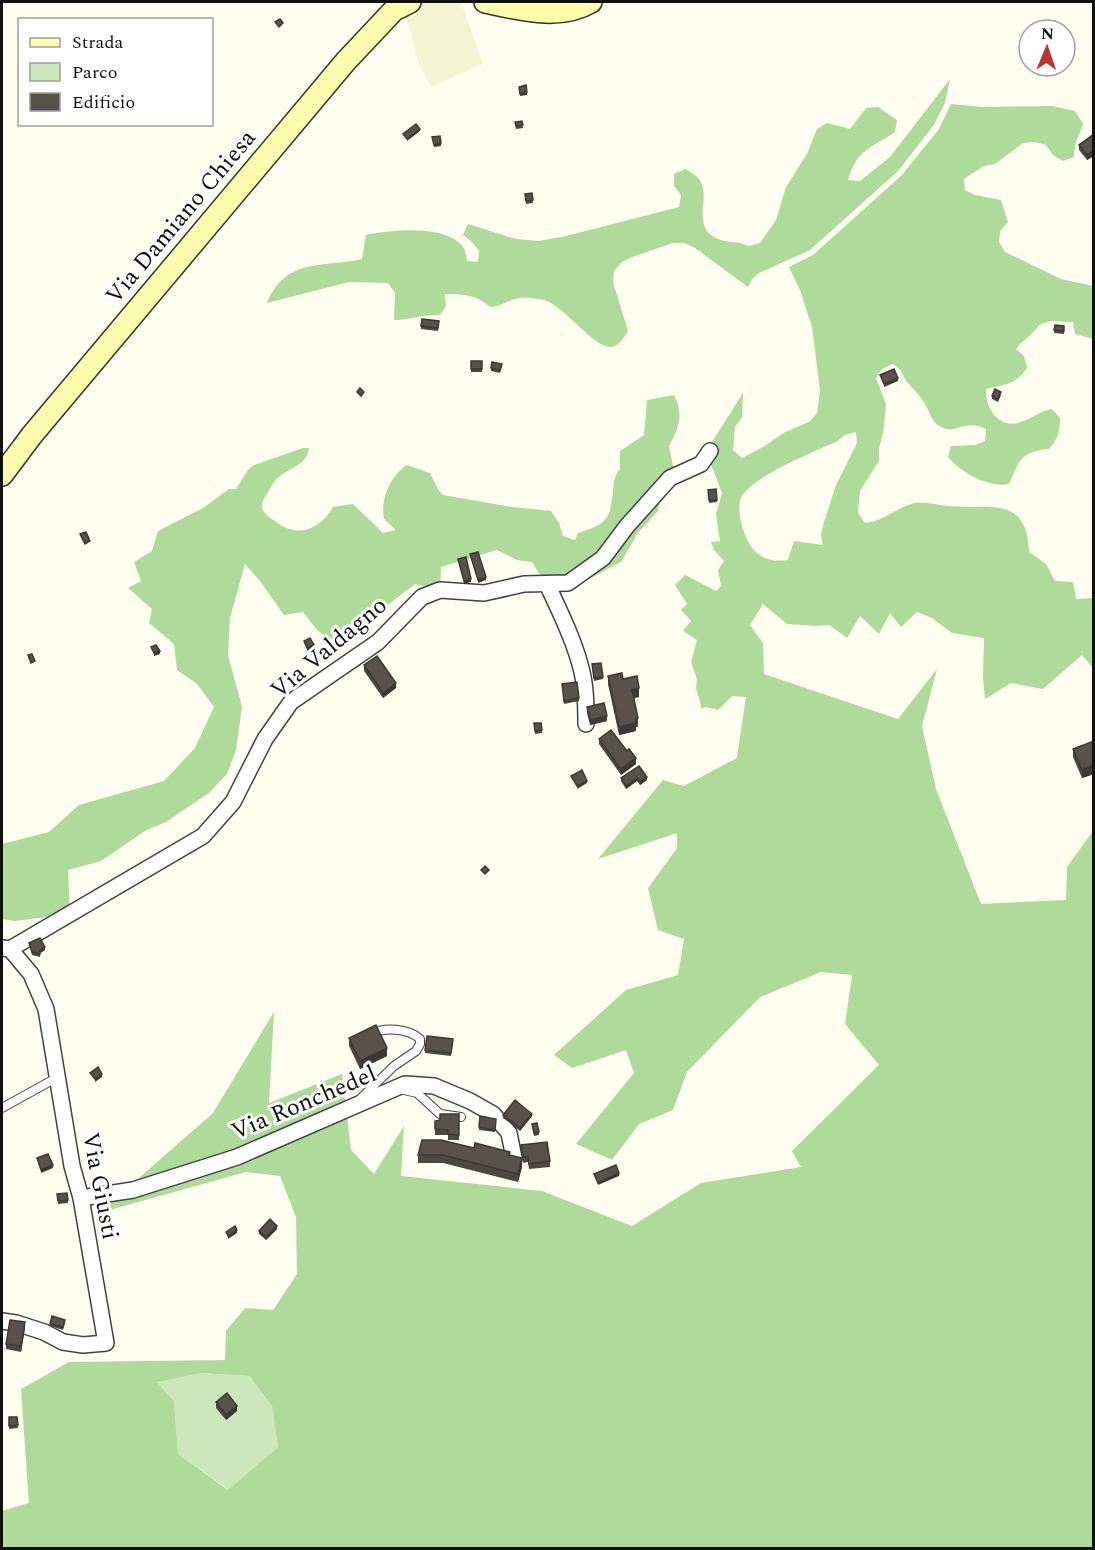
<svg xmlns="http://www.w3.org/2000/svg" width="1095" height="1550" font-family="Spectral,serif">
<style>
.farmland{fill:#f3f5d1}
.green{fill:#cde9bb}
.forest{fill:#aeda9a;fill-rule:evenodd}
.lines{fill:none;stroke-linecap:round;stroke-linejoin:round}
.lane-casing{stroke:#424242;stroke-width:10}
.street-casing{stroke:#424242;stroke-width:18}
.secondary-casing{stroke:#313131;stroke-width:24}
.lane{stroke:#fff;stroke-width:8}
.street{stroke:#fff;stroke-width:15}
.secondary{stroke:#fcfeae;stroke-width:21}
.wall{fill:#4c4740}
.shaded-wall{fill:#3e3934}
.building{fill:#58524b;stroke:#3e3934;stroke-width:1.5}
.labels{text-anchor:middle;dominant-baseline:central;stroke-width:6;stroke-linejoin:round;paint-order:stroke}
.street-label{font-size:24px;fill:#0f0f0f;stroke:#fff}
</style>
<rect width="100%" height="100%" fill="#fffef1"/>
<polygon class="farmland" points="425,2 461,2 483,64 431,87 419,65 404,9"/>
<polygon class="green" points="201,1373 249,1376 272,1406 278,1447 229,1490 178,1454 174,1401 156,1381"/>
<g class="forest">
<path d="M950,79L945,103L934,125L898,171L810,250L759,273L752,279L748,287L695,248L684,243H673L632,257L622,262L614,271L613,282L628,331C624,337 620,345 612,347C595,350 565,306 544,300C535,298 521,296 512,300C503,303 501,306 490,307C477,295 463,294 445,294L446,306L440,315C423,314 410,320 394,320L395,293L388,283L349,282L267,303C286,257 322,268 362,259L366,235C390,230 446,224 463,247C466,251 466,256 467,261L478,262L479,251L472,242L463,235L468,224L516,239L539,241L566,236L679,207L681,195L674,186V174L685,169C692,173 700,177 702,185C708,201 693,227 716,238C726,243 738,241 749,246L760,243L776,220L786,187L807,154L817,129L827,123L850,129L866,108L878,107L897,120L895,132C870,149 858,148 848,180L860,181L890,157Z"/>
<path d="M951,104L982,107L1052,106L1075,111L1083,124L1075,145L1074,157L1063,161L1053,155L1046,145L1035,142L1023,143L995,164L984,166L964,179L965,190L975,195L1001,200L1008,222L1000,231L999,242L1005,252L1061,279L1093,286V339L1075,334L1073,322L1050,321L1039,325C1032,336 1023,339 1016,349L1024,356L1027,368C1014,386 1006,384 986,389C985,408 999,430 1021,422C1033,418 1040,411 1052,409L1060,418C1060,431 1058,439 1049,449C1021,451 1019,461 1009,484C989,488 961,473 948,457L951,446L975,445L985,441L986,429C964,418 956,435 941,427C931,422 930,412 925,404C920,395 913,389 907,382C902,373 902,370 893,364L882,369L876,378L886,404L884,427L879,449V461L860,491L858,513L865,523C885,521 894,509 911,504C923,500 936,505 948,506C989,510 1027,494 1029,552L1046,564L1055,581L1073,582L1076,599L1093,598V668L1082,655L1043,689L1011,683L985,699L983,678L984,638L952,633L932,618L917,612L901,627L890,613L879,634L860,616L847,638L829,625L816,626L787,624L763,604L750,625L763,643L764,674L898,719L937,669L922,726L936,789L981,904L1066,900L1067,867L1093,831V1548H2V1511L29,1503L21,1389L69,1362L225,1360L226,1331L245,1308L273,1310L297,1274L296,1217L280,1176L246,1172L99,1213L213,1113L274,1012L269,1103L342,1074L351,1150L374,1174L404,1126L401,1176L542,1191L632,1226L701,1183L801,1167L792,1151L879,1065L845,1024L852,975L821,972L760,997L687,1072L673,1110L639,1124L612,1160L576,1144L634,1073L626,1050L572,1068L554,1055L626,990L678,975L684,939L658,930L648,888L677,848V833L598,859L663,780L684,786L737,758L746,697L732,696L718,710L706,707L702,709L696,688L697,679L691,662L697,640L683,631L691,621L681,610L687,604L675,585L685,575L716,591L721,586L718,570L724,561L714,550L711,542L720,541L716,514L722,493L712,467L702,453L712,442L743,393L742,417L735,427L733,450L742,458L763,447L785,432L809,422L817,413L820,390L812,327L800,290L789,267L813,255L902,175L939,129ZM856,432L857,443L836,485L824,522L821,534L823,545L794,541L788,560C771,562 758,559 749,543C743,532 736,511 741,498C749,478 815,451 836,442L845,435ZM201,1373L249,1376L272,1406L278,1447L228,1490L178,1454L174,1401L157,1382Z"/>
<path d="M674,395C684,415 679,428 669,446L674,470L661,488L658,511L638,533L621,562L564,592L548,588L532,562L517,560L497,550L441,567L440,590L415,584L337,644L317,630L303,612L284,615L260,581L245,564L230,618L228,655L242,707L236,750L227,774L209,793L166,822L145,831L101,861L68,870L70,914L15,921L2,919V844L49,832L79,805L164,781L195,748L214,707L197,684L177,670L174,644L149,623L152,609L128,588L141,581L134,562L152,551L158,531L203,508L229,489H236L248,470L254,465L303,448H309C307,465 291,467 280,476C273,481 271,488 266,495C264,499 261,503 262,508C264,514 270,518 275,521C297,539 320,530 333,507L353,504L383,533L396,530L384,519C380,500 390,476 407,465L430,473L439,491L443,495L512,507L551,511L559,523L563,536L575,540L578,533C606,524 610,521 613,491C614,481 614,476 620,469V451L644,435L647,400Z"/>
</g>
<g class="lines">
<defs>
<g id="lane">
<polyline points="404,1090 417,1093 440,1114 461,1117"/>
<path d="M361,1098L394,1066L416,1051L420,1044V1039C408,1028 385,1027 370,1034"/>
<polyline points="2,1108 58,1077"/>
</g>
<g id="street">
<path d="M547,584C560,612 575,642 582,672C586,689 586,706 586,724"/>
<polyline points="2,948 10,949 31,974 46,1009 72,1166 81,1198 106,1343 83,1345 63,1342 44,1332 16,1323 2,1321"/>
<polyline points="10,949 203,836 233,802 265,739 291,702 378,642 422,597 440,590 484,593 524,584 568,583 603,558 627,526 670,478 701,464 710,451"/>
<polyline points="81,1198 133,1190 237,1157 405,1084 434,1086 470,1101 493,1114 509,1133 514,1158"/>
</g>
<g id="secondary">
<path d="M485,2C519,9 559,21 591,2"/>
<polyline points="2,475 32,435 346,61 394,10 410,2"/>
</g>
</defs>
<use href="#lane" class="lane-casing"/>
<use href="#street" class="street-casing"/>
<use href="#secondary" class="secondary-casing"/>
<use href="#lane" class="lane"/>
<use href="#street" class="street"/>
<use href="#secondary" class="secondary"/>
</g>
<g class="wall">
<polygon points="522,121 523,128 516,129 515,122"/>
<polygon points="1094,134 1094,156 1087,160 1079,150 1079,145"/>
<polygon points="532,193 533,203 526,204 525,194"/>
<polygon points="422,319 439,321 438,331 421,329"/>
<polygon points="1055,325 1064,326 1064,334 1054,333"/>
<rect x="471" y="361" width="11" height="11"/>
<polygon points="502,366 500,373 491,371 491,368"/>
<polygon points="1001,395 998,402 992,399 992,396"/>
<polygon points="716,489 717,502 709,503 708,490"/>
<polygon points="364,665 396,688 383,698 364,671"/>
<polygon points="592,667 603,677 603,679 594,681"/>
<polygon points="608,676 623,679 639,697 634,698 638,718 638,727 636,727 636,731 619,735 608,684"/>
<polygon points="562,684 579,698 579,701 564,704"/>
<polygon points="587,707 607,721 590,725 587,713"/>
<polygon points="534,723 541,723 542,733 535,734"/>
<polygon points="599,739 636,764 621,775 599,744"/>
<polygon points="1094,741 1094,774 1082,778 1073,757 1073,749"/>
<polygon points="639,766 647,780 640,785 637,781 626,789 621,781 621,778"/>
<polygon points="29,943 45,950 40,953 40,957 32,955"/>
<polygon points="427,1036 453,1042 451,1056 425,1053"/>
<polygon points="349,1038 387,1056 360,1069 349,1046"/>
<polygon points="459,1114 459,1140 448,1140 448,1135 435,1135 435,1129 440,1120"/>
<polygon points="503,1115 532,1116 520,1131 503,1118"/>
<polygon points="496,1122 495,1132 479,1130 479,1127"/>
<polygon points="532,1124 539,1132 539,1135 534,1136"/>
<polygon points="521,1145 550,1161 550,1167 529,1169 528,1162 523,1163"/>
<polygon points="474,1148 510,1155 522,1167 518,1182 443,1163 418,1163 418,1155"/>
<polygon points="67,1193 68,1203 58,1204 57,1194"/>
<polygon points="277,1229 266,1240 259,1234 259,1231"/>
<polygon points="65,1322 63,1330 50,1326 50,1324"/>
<polygon points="25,1328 21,1352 6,1349 6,1344"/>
<polygon points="216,1402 237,1411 226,1420 216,1408"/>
<polygon points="9,1417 17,1417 18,1428 9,1429"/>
</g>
<g class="shaded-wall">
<polygon points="527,92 527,95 520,96 520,94"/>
<polygon points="420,129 420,131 407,141 407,139"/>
<polygon points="441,143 441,146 434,147 434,145"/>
<polygon points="1094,150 1094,156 1087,160 1087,155"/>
<polygon points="898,378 898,381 884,387 884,384"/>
<polygon points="486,577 486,580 478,583 478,580"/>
<polygon points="471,579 471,582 464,584 464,581"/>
<polygon points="314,645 314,648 307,651 307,648"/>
<polygon points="160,651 160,654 154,656 154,653"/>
<polygon points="396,683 396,688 383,698 383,693"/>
<polygon points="639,688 639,697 632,698 632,690"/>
<polygon points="607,716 607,721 590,725 590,720"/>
<polygon points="636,723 636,731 619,735 619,727"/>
<polygon points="636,758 636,764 621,775 621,769"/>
<polygon points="1094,765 1094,774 1082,778 1082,770"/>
<polygon points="647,777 647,780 640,785 640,782"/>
<polygon points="637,778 637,781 626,789 626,786"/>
<polygon points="587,781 587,783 577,789 577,786"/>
<polygon points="45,947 45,950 39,954 39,951"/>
<polygon points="387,1048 387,1056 360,1069 360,1061"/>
<polygon points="102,1074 102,1077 95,1082 95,1079"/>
<polygon points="532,1114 532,1116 520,1131 520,1128"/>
<polygon points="522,1158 522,1167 518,1182 518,1174"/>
<polygon points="53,1165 53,1168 41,1173 41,1170"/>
<polygon points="619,1173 619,1176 598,1185 598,1183"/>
<polygon points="277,1226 277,1229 266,1240 266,1237"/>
<polygon points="237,1230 237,1233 228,1239 228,1236"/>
<polygon points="25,1322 25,1328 21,1352 21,1346"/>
<polygon points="237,1406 237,1411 226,1420 226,1415"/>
</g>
<g class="building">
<polygon points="280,19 283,23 279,27 275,22"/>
<polygon points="526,85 527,92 520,94 519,87"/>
<polygon points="522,121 523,125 516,126 515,122"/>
<polygon points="416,124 420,129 407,139 403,134"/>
<polygon points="1094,134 1094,150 1087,155 1079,145"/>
<polygon points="440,136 441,143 434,145 432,137"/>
<polygon points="532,193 533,200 526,201 525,194"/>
<polygon points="422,319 439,321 438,328 421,326"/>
<polygon points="1055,325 1064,326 1064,331 1054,330"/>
<rect x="471" y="361" width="11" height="8"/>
<polygon points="492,362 502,364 500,370 491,368"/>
<polygon points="894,369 898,378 884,384 880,375"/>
<polygon points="360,388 364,392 361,396 357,392"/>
<polygon points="995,389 1001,392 998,399 992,396"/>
<polygon points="716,489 717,500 709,500 708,490"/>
<polygon points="86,532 90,541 85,544 80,534"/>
<polygon points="478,552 486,577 478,580 470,554"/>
<polygon points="466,557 471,579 464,581 458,559"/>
<polygon points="310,638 314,645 307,648 304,641"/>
<polygon points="156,645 160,651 154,653 151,647"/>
<polygon points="32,654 35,661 31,663 28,655"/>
<polygon points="377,656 396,683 383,693 364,665"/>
<polygon points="601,663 603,677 594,678 592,664"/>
<polygon points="622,673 623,679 637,676 639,688 632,690 638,718 635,719 636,723 619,727 608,676"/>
<polygon points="577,682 579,698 564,701 562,684"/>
<polygon points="604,703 607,716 590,720 587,707"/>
<polygon points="534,723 541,723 542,730 535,731"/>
<polygon points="611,730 627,751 629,749 636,758 621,769 599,739"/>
<polygon points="1094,741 1094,765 1082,770 1073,749"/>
<polygon points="639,766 647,777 640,782 637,778 626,786 621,778"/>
<polygon points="582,770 587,781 577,786 571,776"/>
<polygon points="485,866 489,870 485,874 481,870"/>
<polygon points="40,938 45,947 39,951 40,954 32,952 29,943"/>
<polygon points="376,1025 387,1048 360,1061 349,1038"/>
<polygon points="427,1036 453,1039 451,1053 425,1050"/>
<polygon points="98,1067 102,1074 95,1079 90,1073"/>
<polygon points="515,1100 532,1114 520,1128 503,1115"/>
<polygon points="440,1114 459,1114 459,1135 448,1134 448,1130 435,1129 435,1121 440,1120"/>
<polygon points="480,1116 496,1119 495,1130 479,1127"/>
<polygon points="537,1123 539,1132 534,1133 532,1124"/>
<polygon points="422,1140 441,1140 474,1148 475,1143 510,1152 509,1155 522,1158 518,1174 443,1155 418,1155"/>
<polygon points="547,1142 550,1161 529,1164 528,1157 523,1157 521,1145"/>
<polygon points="48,1154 53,1165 41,1170 37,1158"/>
<polygon points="616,1165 619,1173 598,1183 594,1174"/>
<polygon points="67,1193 68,1200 58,1201 57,1194"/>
<polygon points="270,1219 277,1226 266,1237 259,1231"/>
<polygon points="235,1226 237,1230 228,1236 226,1232"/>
<polygon points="52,1316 65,1320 63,1327 50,1324"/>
<polygon points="10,1320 25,1322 21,1346 6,1344"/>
<polygon points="227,1393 237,1406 226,1415 216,1402"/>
<polygon points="9,1417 17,1417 18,1425 9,1426"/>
</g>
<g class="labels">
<g class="street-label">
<text transform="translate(181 217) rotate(-50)">Via Damiano Chiesa</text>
<text transform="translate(329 648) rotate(-40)">Via Valdagno</text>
<text transform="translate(304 1103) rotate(-23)">Via Ronchedel</text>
<text transform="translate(100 1186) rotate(79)">Via Giusti</text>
</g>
</g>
<rect width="1095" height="1550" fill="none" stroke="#0f0f0f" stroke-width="6"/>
<rect x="18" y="18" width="195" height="108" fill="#ffffff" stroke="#9f9f9f" stroke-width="1.5"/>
<rect x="30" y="38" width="30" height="9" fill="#fcfeae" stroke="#9f9f9f" stroke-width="1.5"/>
<text x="72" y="48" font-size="18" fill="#0f0f0f">Strada</text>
<rect x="30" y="63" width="30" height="18" fill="#cde9bb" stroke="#9f9f9f" stroke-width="1.5"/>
<text x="72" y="78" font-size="18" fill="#0f0f0f">Parco</text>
<rect x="30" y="93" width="30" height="18" fill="#58524b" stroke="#9f9f9f" stroke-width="1.5"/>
<text x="72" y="108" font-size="18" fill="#0f0f0f">Edificio</text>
<g transform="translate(1047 48) rotate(2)"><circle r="28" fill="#ffffff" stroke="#9f9f9f" stroke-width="1.5"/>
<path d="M0-4.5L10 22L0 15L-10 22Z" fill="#be3528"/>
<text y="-9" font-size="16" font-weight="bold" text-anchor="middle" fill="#0f0f0f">N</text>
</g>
</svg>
